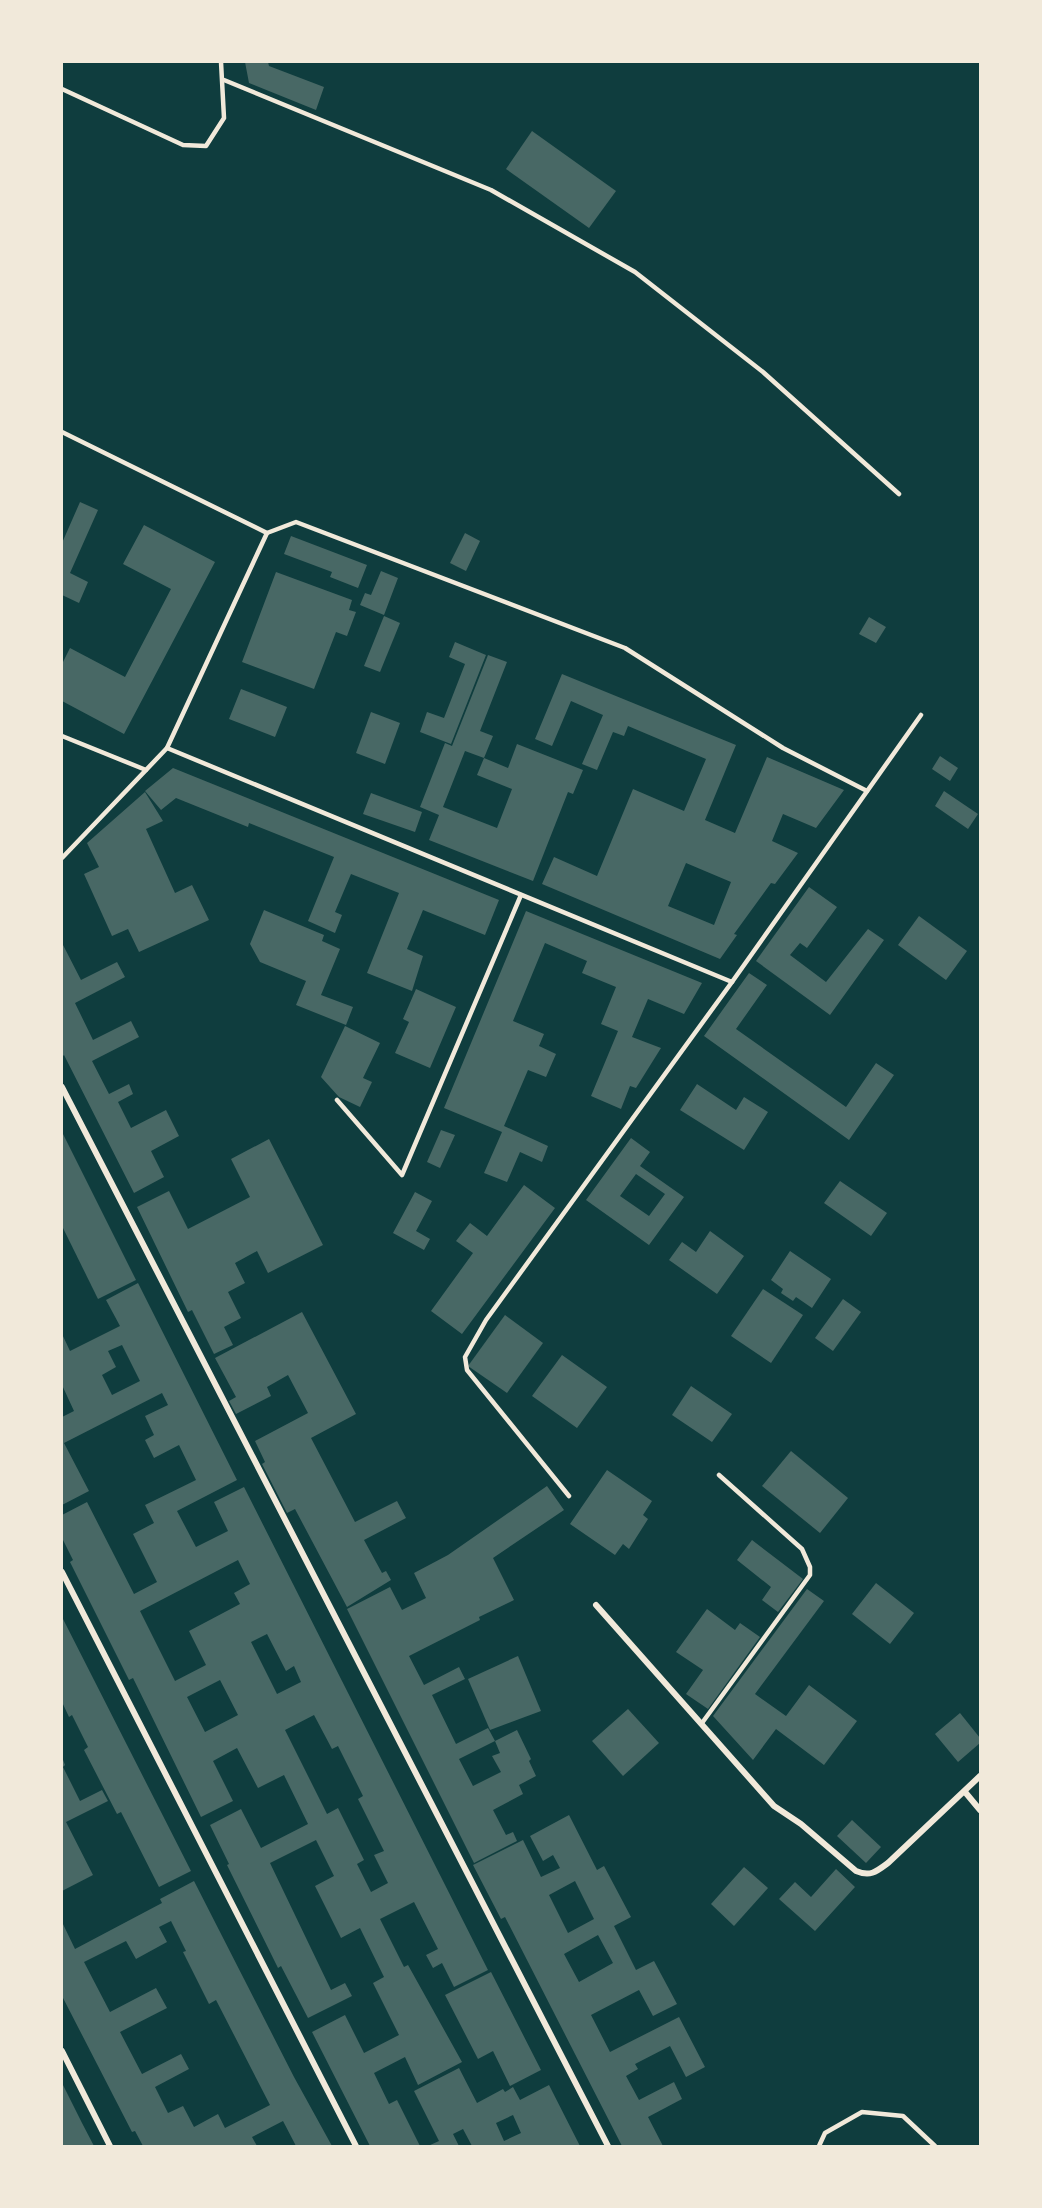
<svg xmlns="http://www.w3.org/2000/svg" width="1042" height="2208" font-family="Inter,sans-serif">
<style>
.building{fill:#486865;fill-rule:evenodd}
.lines{fill:none;stroke-linecap:round;stroke-linejoin:round}
.service{stroke:#f1e9da;stroke-width:4.5}
.minor{stroke:#f1e9da;stroke-width:6}
</style>
<rect width="100%" height="100%" fill="#0f3d3e"/>
<g class="building">
<polygon points="245,62 268,62 269,66 324,87 316,110 249,83"/>
<polygon points="532,131 616,191 589,228 506,169"/>
<polygon points="80,502 98,510 70,573 88,582 79,603 62,595 62,543"/>
<polygon points="144,525 215,562 124,734 62,701 62,664 70,648 125,677 171,589 123,564"/>
<polygon points="465,533 480,541 466,571 450,563"/>
<polygon points="291,536 367,565 358,588 330,577 332,572 284,554"/>
<polygon points="381,571 398,578 384,615 360,605 365,593 371,595"/>
<polygon points="276,572 352,600 349,610 356,612 347,636 336,632 314,689 242,662"/>
<polygon points="384,616 400,623 380,672 364,666"/>
<polygon points="869,617 886,627 876,643 859,634"/>
<polygon points="455,642 486,655 451,744 420,732 427,712 444,718 465,664 449,657"/>
<polygon points="488,655 507,662 480,731 493,736 484,758 465,751 443,807 497,828 512,789 477,775 484,758 508,768 517,744 583,770 573,794 568,792 533,881 429,840 439,815 420,807 445,743 452,746"/>
<path d="M562,674L736,745L705,820L735,833L767,757L844,790L816,828L783,814L772,841L798,853L775,884L771,883L734,934L737,935L720,959L542,884L554,857L597,876L633,789L684,811L706,759L628,726L624,736L613,732L597,770L582,764L603,715L571,701L552,746L535,739ZM686,863L731,882L714,925L668,906Z"/>
<polygon points="241,689 287,707 275,737 229,719"/>
<polygon points="371,712 400,723 385,764 356,753"/>
<polygon points="940,756 958,768 950,781 932,769"/>
<polygon points="173,768 499,900 485,935 423,910 407,949 423,956 412,991 367,973 399,893 351,874 335,912 342,915 335,933 308,921 334,857 249,823 248,827 176,798 161,810 145,791"/>
<polygon points="944,791 978,814 968,829 935,806"/>
<polygon points="145,792 163,821 146,829 175,893 192,885 209,920 139,952 128,929 112,936 84,874 99,867 87,843"/>
<polygon points="371,793 422,812 415,832 363,814"/>
<polygon points="809,887 837,907 807,948 800,943 790,955 826,982 868,929 884,940 830,1015 756,961"/>
<polygon points="264,910 324,935 322,941 340,949 321,995 353,1007 346,1025 296,1005 306,981 260,962 250,944"/>
<polygon points="526,911 702,983 684,1014 648,999 632,1037 661,1048 636,1088 630,1086 621,1109 591,1096 618,1031 601,1024 616,987 582,973 587,961 545,943 513,1021 544,1034 539,1046 556,1054 546,1077 528,1070 504,1126 548,1146 542,1162 520,1152 507,1182 484,1173 502,1132 444,1108"/>
<polygon points="919,916 967,951 946,980 898,945"/>
<polygon points="62,943 81,980 117,962 125,977 75,1003 93,1040 131,1021 139,1037 92,1061 109,1094 129,1084 133,1094 118,1102 131,1128 166,1110 179,1136 151,1151 164,1177 134,1193 64,1055 62,1057"/>
<polygon points="749,973 767,985 736,1029 846,1107 876,1063 894,1075 849,1140 704,1036"/>
<polygon points="416,989 456,1007 430,1068 395,1053 409,1022 403,1019"/>
<polygon points="345,1026 380,1043 363,1078 372,1082 360,1107 339,1097 321,1077"/>
<polygon points="697,1084 736,1110 744,1097 768,1112 744,1150 680,1110"/>
<polygon points="441,1130 455,1135 440,1168 427,1162"/>
<polygon points="62,1132 136,1280 98,1299 62,1226"/>
<path d="M631,1138L650,1152L640,1166L684,1197L649,1245L586,1200ZM636,1174L665,1194L649,1216L620,1196Z"/>
<polygon points="269,1139 323,1245 268,1273 257,1251 235,1263 245,1283 228,1292 241,1318 224,1327 233,1345 214,1354 192,1310 188,1312 137,1207 169,1191 188,1229 250,1197 231,1159"/>
<polygon points="840,1181 887,1213 871,1236 824,1203"/>
<polygon points="524,1185 555,1208 462,1334 431,1311 473,1253 456,1241 470,1223 487,1236"/>
<polygon points="415,1192 432,1201 416,1231 430,1239 424,1250 393,1233"/>
<polygon points="710,1231 744,1256 717,1294 669,1260 682,1242 696,1252"/>
<polygon points="790,1251 831,1279 812,1308 796,1297 793,1301 781,1293 783,1289 771,1280"/>
<path d="M138,1283L237,1480L177,1511L196,1547L228,1531L214,1502L244,1487L488,1970L454,1987L442,1963L433,1968L426,1955L438,1949L414,1902L380,1919L404,1967L408,1965L462,2062L418,2085L405,2057L374,2073L389,2104L397,2100L420,2146H370L312,2032L345,2015L364,2053L399,2035L373,1983L384,1977L360,1928L341,1938L315,1886L334,1876L316,1840L270,1863L331,1990L345,1983L352,1996L308,2018L281,1966L278,1968L227,1865L229,1864L210,1825L241,1809L261,1848L308,1824L284,1775L258,1788L237,1748L213,1761L233,1801L201,1817L133,1678L129,1680L70,1562L73,1560L62,1538V1515L87,1502L134,1594L157,1582L133,1534L154,1523L145,1505L196,1480L179,1445L154,1458L145,1440L154,1435L145,1416L168,1405L162,1393L64,1443L89,1491L62,1505V1417L74,1411L62,1385V1334L70,1351L120,1326L106,1300ZM122,1345L140,1381L112,1395L102,1375L116,1367L108,1351ZM238,1560L250,1584L234,1593L240,1604L189,1631L206,1665L175,1681L140,1611ZM267,1634L286,1671L294,1666L301,1682L277,1694L251,1642ZM220,1680L238,1715L205,1732L187,1697ZM314,1715L332,1749L338,1746L363,1796L358,1799L384,1851L374,1855L388,1883L371,1892L357,1864L364,1860L338,1808L327,1814L285,1730Z"/>
<polygon points="763,1289 803,1315 771,1363 731,1336"/>
<polygon points="843,1299 861,1312 833,1351 815,1338"/>
<polygon points="302,1312 356,1414 311,1438 355,1522 397,1501 406,1518 364,1540 382,1573 386,1571 391,1580 347,1607 295,1509 287,1513 262,1464 265,1462 255,1441 308,1413 288,1375 267,1387 271,1396 236,1414 229,1401 236,1397 215,1358"/>
<polygon points="505,1315 543,1343 507,1393 468,1366"/>
<polygon points="562,1355 607,1387 577,1428 532,1396"/>
<polygon points="691,1386 732,1414 712,1442 672,1415"/>
<polygon points="791,1451 848,1498 820,1533 762,1486"/>
<polygon points="607,1470 652,1501 643,1515 648,1519 629,1549 623,1544 615,1555 570,1524"/>
<polygon points="547,1486 564,1510 493,1558 514,1600 479,1617 480,1620 409,1656 424,1685 459,1667 465,1679 432,1695 456,1744 488,1728 495,1741 459,1759 473,1786 501,1772 492,1756 500,1753 495,1741 517,1730 531,1759 529,1761 536,1776 519,1785 523,1794 493,1810 506,1835 513,1832 517,1841 474,1863 347,1609 390,1587 402,1610 426,1598 414,1573 448,1555"/>
<polygon points="752,1540 803,1579 778,1612 762,1600 771,1587 737,1560"/>
<polygon points="876,1583 914,1613 890,1644 852,1614"/>
<polygon points="807,1589 824,1601 755,1694 786,1716 809,1685 857,1721 824,1765 776,1729 753,1760 713,1716"/>
<polygon points="707,1609 735,1630 740,1623 760,1637 708,1709 686,1694 703,1670 676,1652"/>
<polygon points="62,1617 191,1871 159,1887 121,1812 117,1814 84,1750 88,1747 72,1715 69,1717 62,1702"/>
<polygon points="518,1656 541,1711 490,1730 468,1679"/>
<polygon points="628,1709 659,1743 623,1776 592,1741"/>
<polygon points="960,1713 980,1738 980,1743 958,1762 935,1734"/>
<polygon points="62,1757 65,1765 63,1767 80,1801 102,1790 108,1801 66,1822 93,1875 62,1891"/>
<path d="M569,1815L597,1870L604,1866L631,1917L614,1926L636,1970L654,1961L677,2004L653,2016L639,1990L591,2015L610,2052L679,2017L705,2067L686,2077L670,2046L635,2064L638,2069L626,2076L639,2100L674,2082L682,2099L648,2117L663,2146H622L505,1917L501,1919L473,1865L523,1840L541,1877L560,1868L553,1855L543,1861L530,1836ZM575,1881L594,1919L568,1933L549,1895ZM598,1935L613,1963L579,1982L564,1954Z"/>
<polygon points="852,1820 881,1847 866,1863 837,1836"/>
<polygon points="744,1867 768,1888 734,1926 711,1904"/>
<polygon points="836,1869 855,1887 815,1931 779,1899 795,1882 811,1897"/>
<path d="M194,1881L294,2077L332,2146H296L283,2121L252,2137L257,2146H143L135,2131L132,2132L62,1996V1922L75,1949L162,1903L160,1899ZM171,1921L186,1951L183,1952L209,2004L216,2000L270,2105L225,2128L218,2114L194,2127L183,2106L168,2113L155,2087L189,2069L181,2054L142,2074L120,2032L167,2008L156,1988L110,2012L84,1962L126,1941L136,1959L167,1942L159,1927Z"/>
<polygon points="491,1972 541,2070 510,2086 493,2051 478,2059 445,1995"/>
<path d="M459,2068L477,2103L503,2089L505,2092L513,2087L520,2100L549,2085L580,2146H472L463,2129L453,2134L459,2146H428L439,2141L414,2091ZM513,2115L521,2133L504,2141L496,2123Z"/>
<polygon points="62,2083 82,2123 94,2146 62,2146"/>
</g>
<g class="lines">
<g class="service">
<polyline points="224,80 491,190 635,272 763,372 899,494"/>
<polyline points="62,89 183,145 206,146 224,118 221,62"/>
<polyline points="62,432 267,533"/>
<polyline points="62,736 146,770"/>
<polyline points="167,748 267,533 296,522 625,648 783,748 867,791"/>
<polyline points="62,858 167,748 732,982 921,715"/>
<polyline points="337,1100 402,1175 521,895"/>
<polyline points="569,1496 467,1370 465,1357 486,1320 732,982"/>
<polyline points="702,1723 810,1575 810,1567 802,1549 719,1475"/>
<polyline points="819,2146 825,2133 862,2112 903,2116 935,2146"/>
</g>
<g class="minor">
<polyline points="62,1087 608,2146"/>
<polyline points="62,1572 356,2146"/>
<path d="M596,1605L774,1806L801,1824L856,1871C870,1877 876,1872 888,1863L980,1776"/>
<polyline points="965,1792 980,1810"/>
<polyline points="62,2051 110,2146"/>
</g>
</g>
<rect width="1042" height="2208" fill="none" stroke="#f1e9da" stroke-width="126"/>
</svg>
